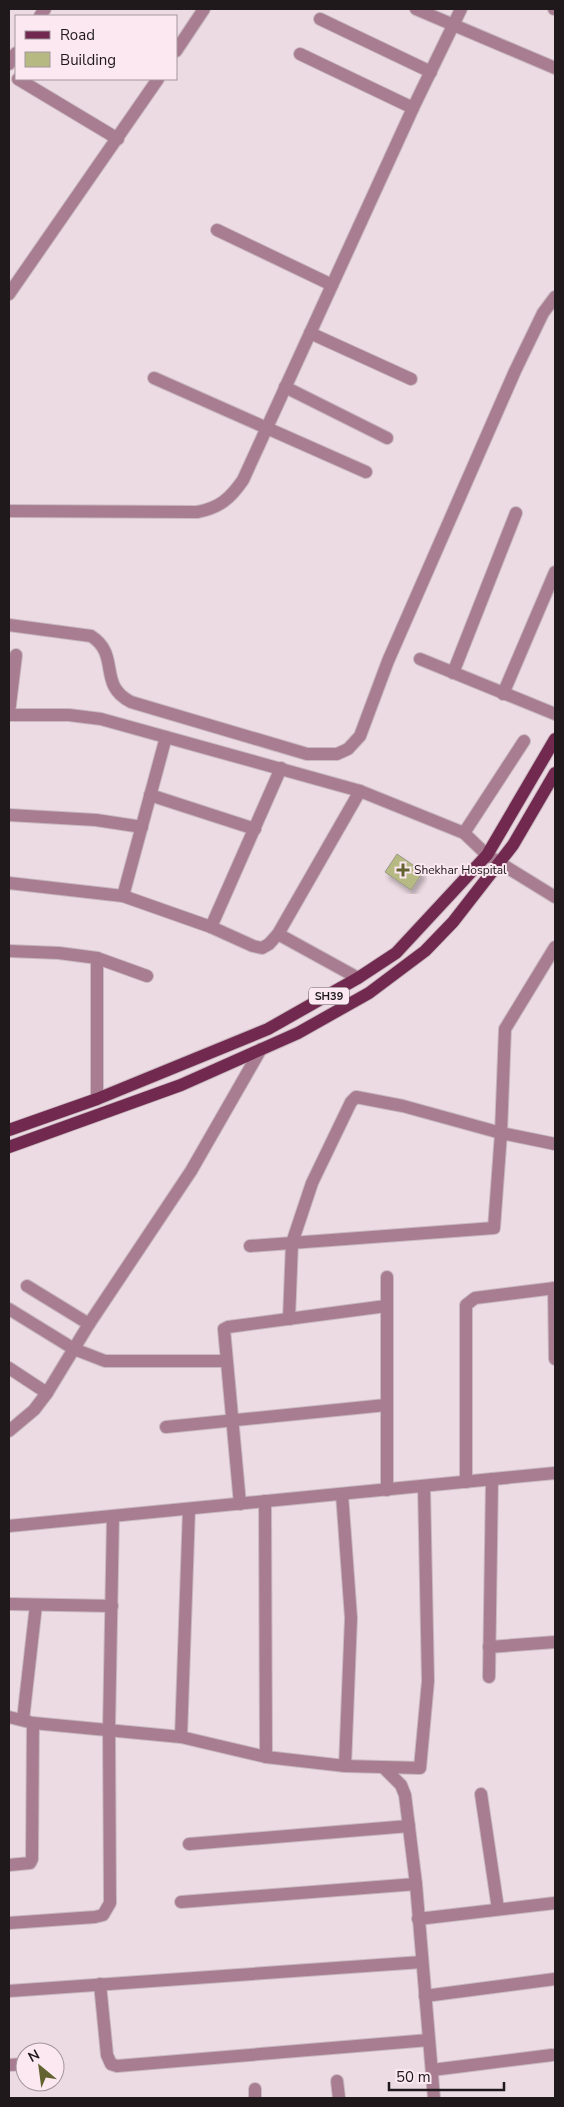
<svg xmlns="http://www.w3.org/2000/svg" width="564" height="2107" font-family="'Nunito Sans',sans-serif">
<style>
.building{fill:#b7b983;stroke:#969787;filter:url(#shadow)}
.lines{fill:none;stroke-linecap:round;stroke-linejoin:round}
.street-casing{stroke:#c8b8bf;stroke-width:14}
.primary-casing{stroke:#c8b8bf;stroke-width:14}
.street{stroke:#a87d91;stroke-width:12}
.primary{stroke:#712950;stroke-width:12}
.poi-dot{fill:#626330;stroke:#fbe8f0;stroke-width:2}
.labels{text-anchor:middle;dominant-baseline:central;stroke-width:4;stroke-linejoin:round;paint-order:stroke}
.shield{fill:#fbe8f0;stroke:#61575c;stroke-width:1}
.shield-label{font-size:11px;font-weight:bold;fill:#1f191c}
.poi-label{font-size:12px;fill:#1f191c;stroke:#fbe8f0;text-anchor:start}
</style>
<defs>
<filter id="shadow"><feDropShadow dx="3" dy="5.5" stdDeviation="2.5" flood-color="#0004"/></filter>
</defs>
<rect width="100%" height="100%" fill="#eddbe3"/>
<polygon class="building" points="397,854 423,872 411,890 385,872"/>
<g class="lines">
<defs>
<g id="street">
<polyline points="416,9 555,68"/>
<polyline points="554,9 555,9"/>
<polyline points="40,16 45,9"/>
<polyline points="320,19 431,72"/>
<polyline points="176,51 204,9"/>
<polyline points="300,54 413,108"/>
<polyline points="9,64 16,53"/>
<polyline points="18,79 118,139"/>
<polyline points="217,230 332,285"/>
<polyline points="9,294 158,79"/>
<polyline points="310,333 411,379"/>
<polyline points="154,378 366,472"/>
<polyline points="285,387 387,438"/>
<path d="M9,511L197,512C219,508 230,499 243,480L413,108L461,9"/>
<path d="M9,625L91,636C121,655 97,685 131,702L307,754H337L348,749L360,736L388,661L515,371L543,313L555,297"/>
<polyline points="420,659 555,714"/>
<polyline points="453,673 516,513"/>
<polyline points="503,694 555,572"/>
<polyline points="9,713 16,655"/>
<polyline points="9,715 69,715 101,719 360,791"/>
<polyline points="150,795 255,829"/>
<polyline points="9,815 96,820 142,827"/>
<polyline points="464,833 524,741"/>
<polyline points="9,883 123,896 211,927 253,946 262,948 269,944 278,934 360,791 464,833 487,855 555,897"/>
<polyline points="123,896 166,737"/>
<polyline points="211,927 281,768"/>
<polyline points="278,934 358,978"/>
<polyline points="9,951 59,953 97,958"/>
<polyline points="97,1099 97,958 147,976"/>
<polyline points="250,1246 494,1228 501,1133 505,1029 555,947"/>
<polyline points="387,1277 387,1490"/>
<polyline points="27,1286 89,1324"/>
<polyline points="554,1288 555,1359"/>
<polyline points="9,1309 74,1349 105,1361 226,1361"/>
<polyline points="289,1319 292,1243 312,1183 351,1102 356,1097 403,1106 501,1133 555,1144"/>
<polyline points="9,1368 47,1393"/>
<polyline points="166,1427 386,1405"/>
<polyline points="9,1431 34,1410 47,1393 89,1324 191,1171 261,1049"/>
<polyline points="466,1482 466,1305 475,1298 555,1288"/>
<polyline points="342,1494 351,1618 345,1766"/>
<polyline points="265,1501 266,1757"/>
<polyline points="240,1504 224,1329 228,1327 386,1306"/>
<polyline points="9,1526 555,1473"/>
<polyline points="9,1604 112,1606"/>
<polyline points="489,1647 555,1642"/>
<polyline points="489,1677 492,1479"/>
<polyline points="9,1717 33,1723 181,1737 266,1757 345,1766 420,1768 428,1681 424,1486"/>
<polyline points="23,1720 36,1605"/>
<polyline points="181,1737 189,1509"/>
<polyline points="385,1769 401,1785 405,1795 416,1884 434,2098"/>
<polyline points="481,1794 498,1909"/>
<polyline points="189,1844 409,1826"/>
<polyline points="9,1865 30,1863 32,1859 33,1723"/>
<polyline points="181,1902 416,1884"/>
<polyline points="418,1919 555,1903"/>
<polyline points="9,1923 95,1917 103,1915 110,1903 109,1729 113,1516"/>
<polyline points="100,1984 107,2055 111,2064 117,2066 429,2040"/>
<polyline points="9,1991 422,1962"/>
<polyline points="425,1996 555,1979"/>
<polyline points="9,2065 25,2064"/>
<polyline points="432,2070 552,2055"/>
<polyline points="337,2081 339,2098"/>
<polyline points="255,2089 255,2098"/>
</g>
<g id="primary">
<polyline points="9,1130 97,1099 268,1029 358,978 396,953 487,855 555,739"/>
<polyline points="9,1147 181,1085 298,1033 369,993 425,951 453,922 513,845 555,773"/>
</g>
</defs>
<use href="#street" class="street-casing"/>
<use href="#primary" class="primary-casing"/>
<use href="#street" class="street"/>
<use href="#primary" class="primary"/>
</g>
<path class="poi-dot" d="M400.5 862.5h5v5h5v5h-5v5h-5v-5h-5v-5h5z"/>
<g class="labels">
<rect class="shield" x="309" y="987.5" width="40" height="17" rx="4"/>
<g class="shield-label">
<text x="329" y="996">SH39</text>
</g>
<g class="poi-label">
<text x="414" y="870">Shekhar Hospital</text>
</g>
</g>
<rect width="564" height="2107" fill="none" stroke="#1f191c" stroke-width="20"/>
<rect x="15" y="15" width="162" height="65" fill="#fbe8f0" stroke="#a3959b"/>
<rect x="25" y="31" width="25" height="8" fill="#712950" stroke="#a3959b"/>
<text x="60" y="40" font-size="15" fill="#1f191c">Road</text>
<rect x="25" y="52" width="25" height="15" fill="#b7b983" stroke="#a3959b"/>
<text x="60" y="65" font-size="15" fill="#1f191c">Building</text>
<g transform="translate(40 2067) rotate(331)"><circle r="24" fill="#fbe8f0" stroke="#a3959b"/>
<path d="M0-4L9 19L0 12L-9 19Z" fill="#626330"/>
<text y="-8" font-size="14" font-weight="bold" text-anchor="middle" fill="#1f191c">N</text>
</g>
<path d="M389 2082v8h115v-8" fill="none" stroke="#1f191c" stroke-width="2.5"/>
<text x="396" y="2082" font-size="15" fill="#1f191c" stroke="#fbe8f0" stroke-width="4" paint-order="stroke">50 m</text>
</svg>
